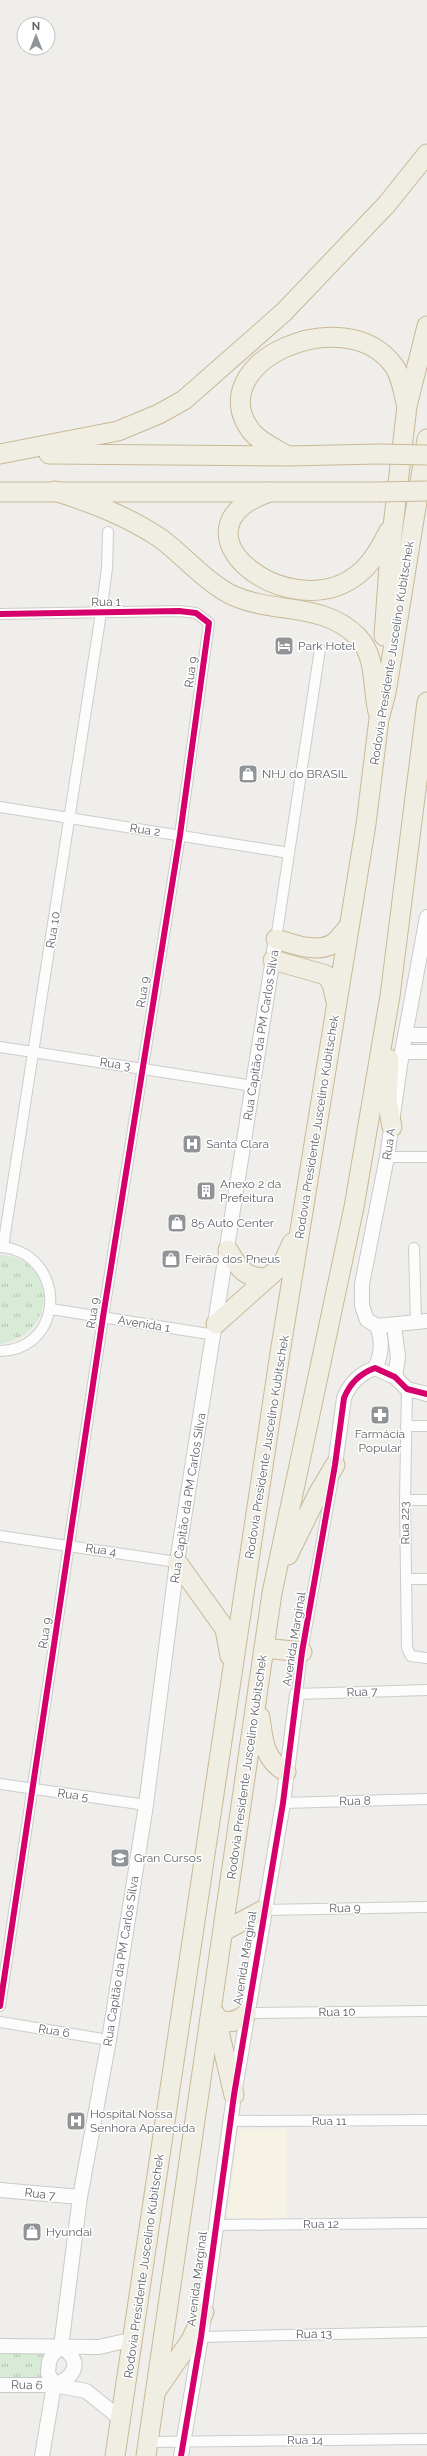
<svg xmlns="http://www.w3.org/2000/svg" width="427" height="2456" font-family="Raleway,sans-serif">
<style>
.commercial{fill:#f7f3e4}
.park{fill:url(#park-tufts)}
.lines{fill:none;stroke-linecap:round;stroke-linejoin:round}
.street-casing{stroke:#cbcccc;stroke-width:12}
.secondary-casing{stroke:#cacacb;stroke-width:16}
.highway-casing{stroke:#c8b996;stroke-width:21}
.street{stroke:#fdfcfc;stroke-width:10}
.secondary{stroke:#fdfcfc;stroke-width:14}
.highway{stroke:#f0ede3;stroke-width:19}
.highway-bridge-casing{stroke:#c8b996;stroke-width:21;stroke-linecap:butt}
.highway-bridge{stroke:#f0ede3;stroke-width:19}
.cycleway-casing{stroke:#fff;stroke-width:8}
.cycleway{stroke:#d6006c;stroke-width:6}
.labels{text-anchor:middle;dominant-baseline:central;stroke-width:3;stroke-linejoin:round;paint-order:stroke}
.street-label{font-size:12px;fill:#5f6368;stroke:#fff}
.poi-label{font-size:12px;fill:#5f6368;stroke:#fff;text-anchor:start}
</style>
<defs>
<pattern id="park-tufts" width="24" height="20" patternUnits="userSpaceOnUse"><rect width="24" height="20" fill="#d8ebd6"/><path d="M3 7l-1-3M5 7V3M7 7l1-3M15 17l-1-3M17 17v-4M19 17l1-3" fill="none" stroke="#b2c2b1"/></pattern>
</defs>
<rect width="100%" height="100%" fill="#efeeea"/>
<polygon class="commercial" points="239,2129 287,2129 286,2219 227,2220"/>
<g class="park">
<path d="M0,1255C55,1256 61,1334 0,1344Z"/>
<polygon points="0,2347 61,2347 52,2355 54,2385 0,2386"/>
</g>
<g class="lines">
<defs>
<g id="street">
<polyline points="0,614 179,611 196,613 209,623 180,835 103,1317 0,2006"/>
<polyline points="0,807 289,853"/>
<polyline points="276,939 320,649"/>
<polyline points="0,1047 253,1086"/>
<polyline points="387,1157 427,1157"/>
<path d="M0,1247C9,1247 19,1251 26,1255C68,1283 53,1351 0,1351"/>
<polyline points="3,1247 101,613 107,568 108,532"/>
<polyline points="414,1248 416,1321"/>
<polyline points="51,1309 215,1335"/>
<polyline points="407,1389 405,1500 407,1648 411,1656 427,1658"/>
<polyline points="406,1426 427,1426"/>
<polyline points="333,1478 302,1652 297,1694 427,1690"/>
<polyline points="405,1500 427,1500"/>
<polyline points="0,1536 177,1562"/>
<polyline points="406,1579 427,1579"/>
<polyline points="0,1784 146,1805"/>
<polyline points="283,1803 427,1799"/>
<polyline points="263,1910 427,1907"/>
<polyline points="247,2013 427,2011"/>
<polyline points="0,2022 109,2040"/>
<polyline points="231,2121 427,2120"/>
<polyline points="215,2225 427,2223"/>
<polyline points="201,2337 427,2332"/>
<polyline points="148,2442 427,2439"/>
</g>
<g id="secondary">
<polyline points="427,917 402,1052 387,1157 362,1284 362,1306 367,1320 377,1326 427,1321"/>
<polyline points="406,1035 427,1035"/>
<polyline points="402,1052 427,1052"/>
<polyline points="394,1326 398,1357 395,1377"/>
<path d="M375,1368C382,1354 383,1341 377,1326"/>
<path d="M335,1465L344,1398C350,1383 361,1373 375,1368L395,1377L407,1389L427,1394"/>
<polyline points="0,2190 80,2197"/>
<polyline points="0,2346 99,2347 134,2339"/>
<polyline points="0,2385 54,2385 86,2391 121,2419"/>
<path d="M54,2385C75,2377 84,2362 61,2347"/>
<polyline points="42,2456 54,2385 48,2373 49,2362 52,2355 61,2347 80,2197 109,2040 146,1805 177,1562 276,939"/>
<polyline points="181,2456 201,2337 234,2095 283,1803 297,1694"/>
</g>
<g id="highway">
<polyline points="0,454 118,431 159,414 184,400 284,312 387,204 427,154"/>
<polyline points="49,454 289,456 378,454"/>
<path d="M286,455C274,448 260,442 251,431C200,363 345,298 394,366C401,376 403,390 406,403"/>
<path d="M55,491C92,503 127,516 160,538C182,554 210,586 234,596C275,614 324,602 358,637C377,657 372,688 378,712"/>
<polyline points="0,492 378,492"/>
<path d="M269,492C163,530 289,628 357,575C372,564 381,546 389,531"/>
<polyline points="384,636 390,552 407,406 427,326"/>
<path d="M276,939C293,944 318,954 334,943C340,938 344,932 349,926"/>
<polyline points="273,960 326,975 332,984 336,1001"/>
<polyline points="389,1059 387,1101 392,1127"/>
<path d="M228,1250C238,1267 244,1278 265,1278"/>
<polyline points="216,1324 282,1265 292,1243"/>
<polyline points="288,1555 318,1494 335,1465"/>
<polyline points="177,1562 225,1629 230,1656"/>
<polyline points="264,1648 302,1652"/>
<path d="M260,1717C263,1740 264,1760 286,1772"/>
<polyline points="224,1931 263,1910"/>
<polyline points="215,2014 234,2095"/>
<path d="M217,2019C228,2024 238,2022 247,2013"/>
<polyline points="156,2391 191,2340 204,2312"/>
<polyline points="115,2456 280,1353 366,824 379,719 386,693 427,439"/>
<polyline points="146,2456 272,1593 354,1207 390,996 427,702"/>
</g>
</defs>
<use href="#street" class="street-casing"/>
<use href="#secondary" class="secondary-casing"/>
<use href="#highway" class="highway-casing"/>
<use href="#street" class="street"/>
<use href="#secondary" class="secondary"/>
<use href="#highway" class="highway"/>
<defs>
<g id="highway-bridge">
<polyline points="378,454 427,455"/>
<polyline points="378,492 427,491"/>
</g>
</defs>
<use href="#highway-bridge" class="highway-bridge-casing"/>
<use href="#highway-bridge" class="highway-bridge"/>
<defs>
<g id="cycleway">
<polyline points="0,614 179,611 196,613 209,623 180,835 103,1317 0,2006"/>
<path d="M181,2456L201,2337L234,2095L283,1803L302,1652L335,1465L344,1398C350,1383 361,1373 375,1368L395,1377L407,1389L427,1394"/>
</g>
</defs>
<use href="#cycleway" class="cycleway-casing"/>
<use href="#cycleway" class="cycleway"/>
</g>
<defs>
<symbol id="hotel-square" viewBox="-11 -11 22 22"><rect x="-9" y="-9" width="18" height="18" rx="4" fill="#919496" stroke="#fff"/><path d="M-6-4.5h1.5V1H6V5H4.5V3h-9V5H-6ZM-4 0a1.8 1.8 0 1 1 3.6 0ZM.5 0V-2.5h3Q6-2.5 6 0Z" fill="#fff"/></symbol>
<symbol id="shop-square" viewBox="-11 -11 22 22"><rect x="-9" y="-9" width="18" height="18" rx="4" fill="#919496" stroke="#fff"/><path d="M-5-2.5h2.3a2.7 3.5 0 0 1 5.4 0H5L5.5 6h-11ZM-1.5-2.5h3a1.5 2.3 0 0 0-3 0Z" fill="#fff"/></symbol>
<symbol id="hospital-square" viewBox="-11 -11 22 22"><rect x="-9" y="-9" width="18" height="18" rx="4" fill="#919496" stroke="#fff"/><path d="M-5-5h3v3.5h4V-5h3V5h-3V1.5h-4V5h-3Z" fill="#fff"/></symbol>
<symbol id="building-square" viewBox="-11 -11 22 22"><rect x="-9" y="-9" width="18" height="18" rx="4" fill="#919496" stroke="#fff"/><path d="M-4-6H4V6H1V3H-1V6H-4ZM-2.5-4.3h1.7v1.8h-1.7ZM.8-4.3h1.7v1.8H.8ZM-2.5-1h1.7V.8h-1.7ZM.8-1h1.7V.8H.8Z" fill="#fff"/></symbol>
<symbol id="pharmacy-square" viewBox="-11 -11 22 22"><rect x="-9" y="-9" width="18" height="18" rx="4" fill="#919496" stroke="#fff"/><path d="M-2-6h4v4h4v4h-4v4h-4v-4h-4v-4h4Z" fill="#fff"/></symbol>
<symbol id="university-square" viewBox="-11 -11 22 22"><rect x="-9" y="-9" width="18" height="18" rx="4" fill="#919496" stroke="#fff"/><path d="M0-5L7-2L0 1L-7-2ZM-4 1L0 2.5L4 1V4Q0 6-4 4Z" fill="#fff"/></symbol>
</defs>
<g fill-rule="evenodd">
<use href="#hotel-square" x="273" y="635" width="22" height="22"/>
<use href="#shop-square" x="237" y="763" width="22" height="22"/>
<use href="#hospital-square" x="181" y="1133" width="22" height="22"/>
<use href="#building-square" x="195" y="1180" width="22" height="22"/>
<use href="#shop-square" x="166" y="1212" width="22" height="22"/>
<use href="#shop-square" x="160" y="1248" width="22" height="22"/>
<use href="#pharmacy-square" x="369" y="1404" width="22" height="22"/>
<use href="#university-square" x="109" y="1847" width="22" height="22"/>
<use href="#hospital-square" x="65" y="2110" width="22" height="22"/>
<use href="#shop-square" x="21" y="2221" width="22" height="22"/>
</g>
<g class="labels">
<g class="street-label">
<text transform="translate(106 602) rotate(-1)">Rua 1</text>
<text transform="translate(392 653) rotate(-81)">Rodovia Presidente Juscelino Kubitschek</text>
<text transform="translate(191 672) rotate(-82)">Rua 9</text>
<text transform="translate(145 830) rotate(8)">Rua 2</text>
<text transform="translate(53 930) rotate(-81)">Rua 10</text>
<text transform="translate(143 992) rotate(-81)">Rua 9</text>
<text transform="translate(261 1035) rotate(-81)">Rua Capitão da PM Carlos Silva</text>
<text transform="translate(115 1064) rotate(8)">Rua 3</text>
<text transform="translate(317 1127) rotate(-81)">Rodovia Presidente Juscelino Kubitschek</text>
<text transform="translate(389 1144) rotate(-81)">Rua A</text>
<text transform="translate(93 1313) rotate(-81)">Rua 9</text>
<text transform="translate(144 1324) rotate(9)">Avenida 1</text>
<text transform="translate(267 1447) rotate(-81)">Rodovia Presidente Juscelino Kubitschek</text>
<text transform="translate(188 1498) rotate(-81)">Rua Capitão da PM Carlos Silva</text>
<text transform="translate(405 1523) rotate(-91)">Rua 223</text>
<text transform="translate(101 1550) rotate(8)">Rua 4</text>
<text transform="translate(45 1633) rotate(-81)">Rua 9</text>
<text transform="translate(294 1639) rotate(-81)">Avenida Marginal</text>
<text transform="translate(362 1692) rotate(-2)">Rua 7</text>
<text transform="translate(247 1767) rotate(-82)">Rodovia Presidente Juscelino Kubitschek</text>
<text transform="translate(73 1795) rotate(8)">Rua 5</text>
<text transform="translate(355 1801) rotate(-1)">Rua 8</text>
<text transform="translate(345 1908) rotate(-1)">Rua 9</text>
<text transform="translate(245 1958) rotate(-81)">Avenida Marginal</text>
<text transform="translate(121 1961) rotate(-81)">Rua Capitão da PM Carlos Silva</text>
<text transform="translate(337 2012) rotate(-1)">Rua 10</text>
<text transform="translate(54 2031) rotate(9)">Rua 6</text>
<text x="329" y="2121">Rua 11</text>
<text transform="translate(40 2194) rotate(6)">Rua 7</text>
<text x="321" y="2224">Rua 12</text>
<text transform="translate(144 2266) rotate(-82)">Rodovia Presidente Juscelino Kubitschek</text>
<text transform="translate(197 2279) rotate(-83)">Avenida Marginal</text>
<text transform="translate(314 2334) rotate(-1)">Rua 13</text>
<text transform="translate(27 2385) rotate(1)">Rua 6</text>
<text x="305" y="2440">Rua 14</text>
</g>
<g class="poi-label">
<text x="298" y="646">Park Hotel</text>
<text x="262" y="774">NHJ do BRASIL</text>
<text x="206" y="1144">Santa Clara</text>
<text x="220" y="1184">Anexo 2 da<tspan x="220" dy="14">Prefeitura</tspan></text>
<text x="191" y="1223">85 Auto Center</text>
<text x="185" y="1259">Feirão dos Pneus</text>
<text x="380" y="1434" text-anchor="middle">Farmácia<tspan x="380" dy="14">Popular</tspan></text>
<text x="134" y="1858">Gran Cursos</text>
<text x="90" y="2114">Hospital Nossa<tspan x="90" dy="14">Senhora Aparecida</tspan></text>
<text x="46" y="2232">Hyundai</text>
</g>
</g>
<g transform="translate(36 36)"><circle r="19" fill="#ffffff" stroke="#bfc1c3"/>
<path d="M0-3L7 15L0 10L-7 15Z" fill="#919496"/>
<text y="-6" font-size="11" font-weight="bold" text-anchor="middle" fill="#5f6368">N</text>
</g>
</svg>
